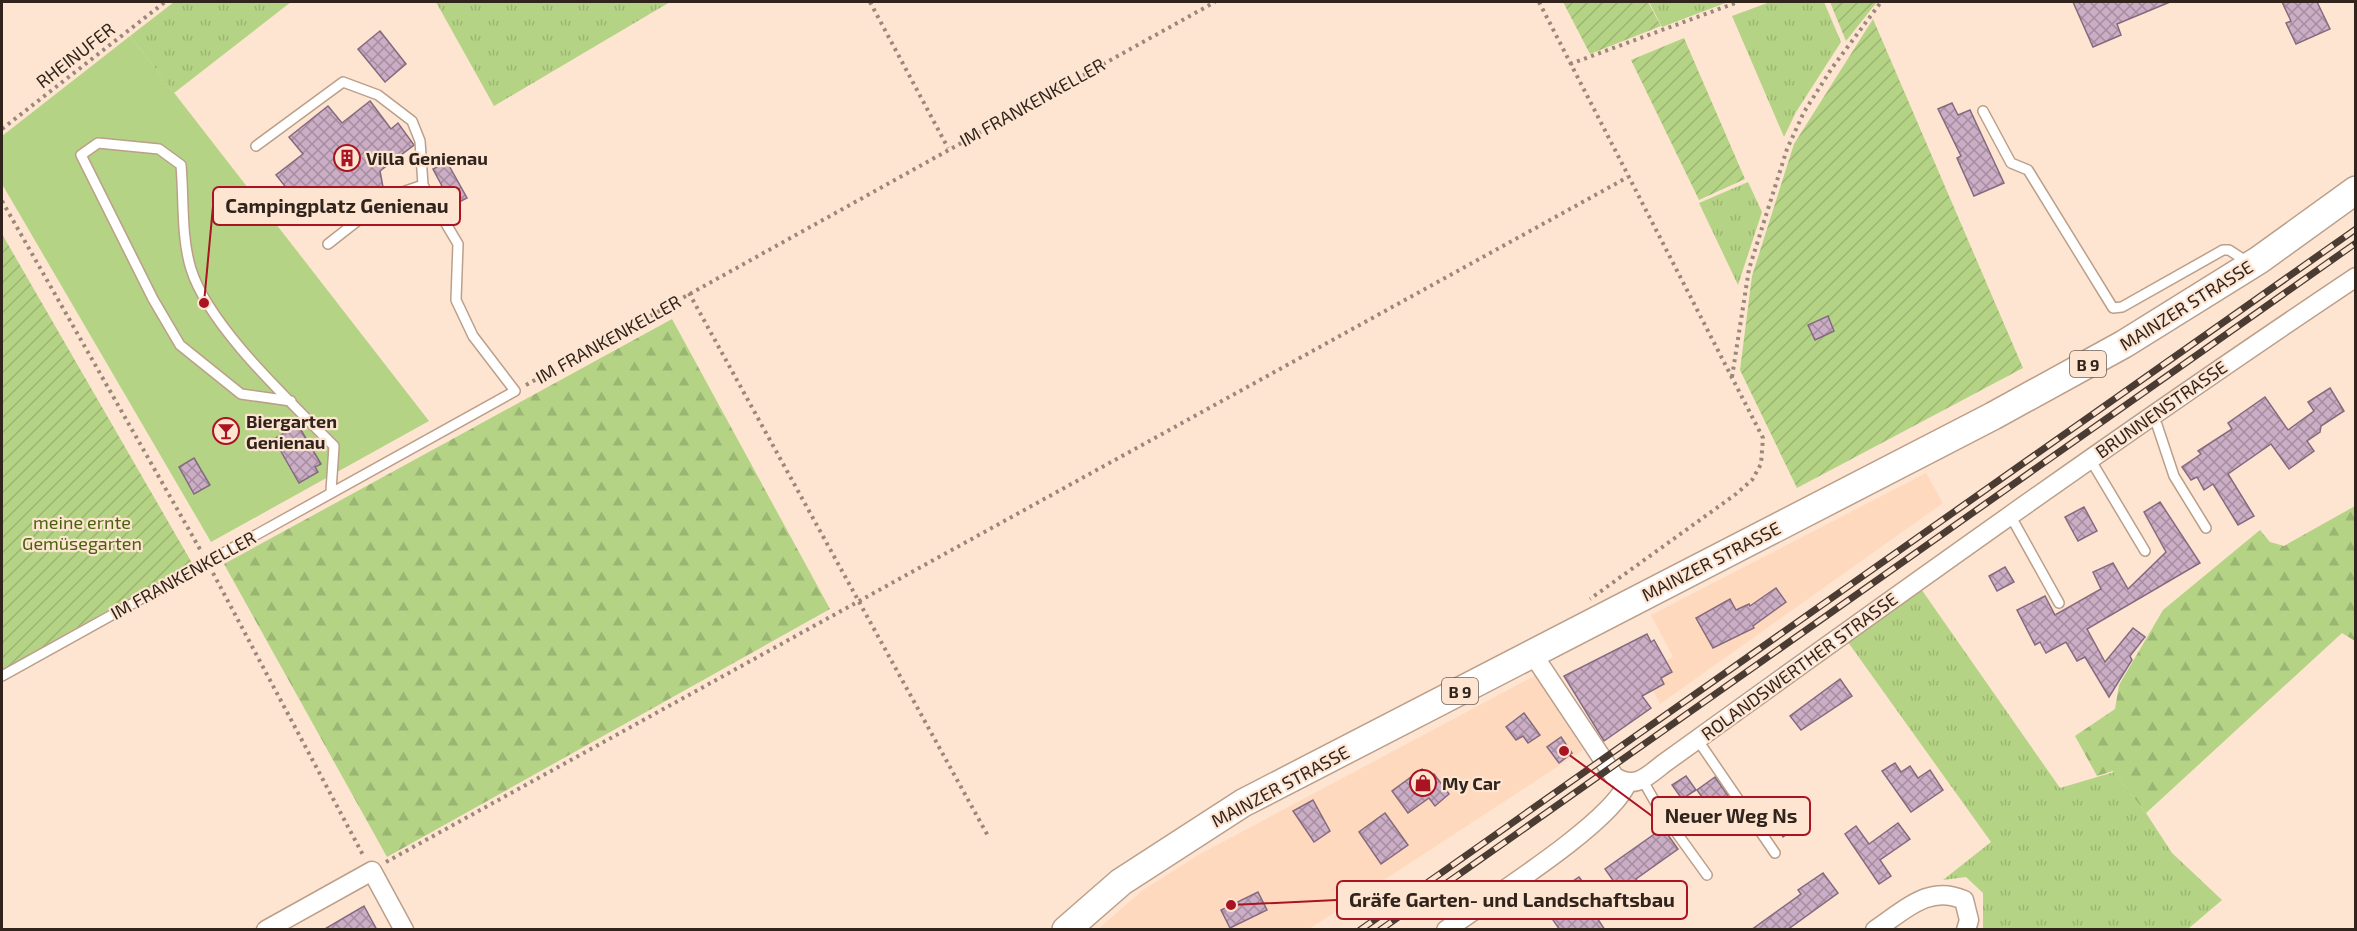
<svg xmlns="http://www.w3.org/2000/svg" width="2357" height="931" font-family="'Exo 2',sans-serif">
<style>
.built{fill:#fed9bd}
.grass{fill:url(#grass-tufts)}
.forest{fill:url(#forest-firs)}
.park{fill:#b4d385}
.garden{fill:url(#garden-furrows)}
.building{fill:url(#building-cross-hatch);stroke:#856a7f;stroke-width:1.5}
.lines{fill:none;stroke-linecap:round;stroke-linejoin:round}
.lane-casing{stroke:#bc9f89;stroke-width:12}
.street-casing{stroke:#bc9f89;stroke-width:21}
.primary-casing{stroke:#bc9f89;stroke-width:30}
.path{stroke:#9b887b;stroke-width:4;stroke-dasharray:3 4.5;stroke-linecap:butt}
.lane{stroke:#fff;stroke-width:9}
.street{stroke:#fff;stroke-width:18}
.primary{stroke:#fff;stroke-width:27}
.rail-casing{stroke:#4a3c33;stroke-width:7}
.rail{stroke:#fee5d2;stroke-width:4.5;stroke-dasharray:14;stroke-linecap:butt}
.labels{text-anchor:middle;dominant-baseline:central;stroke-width:4.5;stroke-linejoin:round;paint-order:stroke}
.shield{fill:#fee5d2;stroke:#6e5e53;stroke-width:1.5}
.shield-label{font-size:16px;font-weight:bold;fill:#30241c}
.street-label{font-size:18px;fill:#30241c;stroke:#fee5d2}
.poi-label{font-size:18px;font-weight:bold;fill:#30241c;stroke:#fee5d2;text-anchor:start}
.park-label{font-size:18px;fill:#48620b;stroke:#fee5d2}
.leader{fill:none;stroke:#a91322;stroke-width:2}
.callout-dot{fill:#a91322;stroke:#fee5d2;stroke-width:2}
.callout{fill:#fee5d2;stroke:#a91322;stroke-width:2}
.callout-label{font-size:20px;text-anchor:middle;font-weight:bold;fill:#30241c}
</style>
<defs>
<pattern id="grass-tufts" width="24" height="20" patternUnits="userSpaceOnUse" patternTransform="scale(1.5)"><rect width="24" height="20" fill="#b4d385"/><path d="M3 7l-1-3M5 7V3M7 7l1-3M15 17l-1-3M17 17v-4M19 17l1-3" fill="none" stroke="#9bb572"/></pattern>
<pattern id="forest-firs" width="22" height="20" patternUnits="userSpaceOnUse" patternTransform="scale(1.5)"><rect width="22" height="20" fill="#b4d385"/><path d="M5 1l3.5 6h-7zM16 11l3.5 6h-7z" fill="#9bb572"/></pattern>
<pattern id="garden-furrows" width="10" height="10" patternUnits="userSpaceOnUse" patternTransform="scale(1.5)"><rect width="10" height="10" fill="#b4d385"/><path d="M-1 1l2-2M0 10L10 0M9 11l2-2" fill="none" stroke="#9bb572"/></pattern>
<pattern id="building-cross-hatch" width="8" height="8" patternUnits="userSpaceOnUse" patternTransform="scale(1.5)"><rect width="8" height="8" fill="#cbaec5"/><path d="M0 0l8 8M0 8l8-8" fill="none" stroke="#a58d9f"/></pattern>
</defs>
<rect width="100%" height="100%" fill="#fee5d2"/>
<g class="built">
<polygon points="1926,473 1943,503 1660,704 1644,673 1673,657 1651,615"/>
<polygon points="1536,675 1583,750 1309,929 1097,930 1143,890 1200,854"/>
</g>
<g class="grass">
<polygon points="174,2 291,2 174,93 130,36"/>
<polygon points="436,2 670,2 494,106"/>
<polygon points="1649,2 1728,2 1662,27"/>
<polygon points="1770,2 1824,2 1841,42 1796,112 1784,137 1732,16"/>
<polygon points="1748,182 1762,212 1738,285 1699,203"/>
<polygon points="1919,586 2060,788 2114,772 2146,813 2172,853 2222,900 2188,929 1983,929 1983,893 1966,877 1943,880 1991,842 1845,638"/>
</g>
<g class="forest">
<polygon points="672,319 830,609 387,857 224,564"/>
<polygon points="2355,506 2355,641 2342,633 2146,813 2113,771 2097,776 2075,736 2115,709 2119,685 2163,610 2260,530 2270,542 2284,546"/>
</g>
<polygon class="park" points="130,36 429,421 211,542 2,184 2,136"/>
<g class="garden">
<polygon points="1563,2 1648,2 1661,26 1590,54"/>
<polygon points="1830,2 1877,2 1846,41"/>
<polygon points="1873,19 2023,368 1797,488 1740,370 1752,276 1794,144"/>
<polygon points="1684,38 1745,179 1699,200 1631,60"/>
<polygon points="2,234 192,563 2,670"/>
</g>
<g class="building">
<polygon points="2073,2 2170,2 2117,24 2121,35 2093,47"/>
<polygon points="2282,2 2317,2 2330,29 2296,44 2286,23 2291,21"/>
<polygon points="380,31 406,64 385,82 358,49"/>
<polygon points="370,101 391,129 398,123 414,145 380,171 383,187 353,209 340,202 314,223 276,175 303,154 289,137 328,106 342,123"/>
<polygon points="1952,103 1958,115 1970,110 2004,183 1974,196 1957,158 1961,156 1938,109"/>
<polygon points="447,162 467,198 448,208 437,188 442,186 433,169"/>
<polygon points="1828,316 1834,331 1815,340 1808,325"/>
<polygon points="2330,388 2344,411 2321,426 2320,432 2307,441 2314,451 2289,469 2271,444 2228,474 2254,516 2238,525 2213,484 2204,490 2197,477 2191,480 2182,467 2201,454 2198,451 2232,429 2228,423 2265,397 2288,430 2314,411 2308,402"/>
<polygon points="298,425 321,464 315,467 318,472 299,483 274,439"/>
<polygon points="194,458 210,485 194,494 179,467"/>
<polygon points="2160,502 2200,563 2087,629 2105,662 2133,628 2145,637 2130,656 2132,660 2109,697 2085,657 2077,661 2066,642 2046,653 2040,642 2035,645 2017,610 2045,596 2055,615 2101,589 2093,572 2113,563 2128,589 2166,552 2144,512"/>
<polygon points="2084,507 2097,531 2078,541 2065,517"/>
<polygon points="2005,567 2014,582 1997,591 1989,576"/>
<polygon points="1776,588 1786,602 1753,626 1754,628 1713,648 1696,618 1730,599 1736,610 1749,604 1750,606"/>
<polygon points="1647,634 1651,642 1654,640 1672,672 1661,678 1664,684 1642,696 1651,708 1604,741 1564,676"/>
<polygon points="1840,679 1852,696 1801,730 1790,716"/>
<polygon points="1524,713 1540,735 1528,743 1523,736 1516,740 1506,727"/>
<polygon points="1561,737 1572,753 1559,763 1547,747"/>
<polygon points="1895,763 1901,772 1910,766 1918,778 1930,770 1943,790 1911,812 1882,771"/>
<polygon points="1422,769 1429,778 1434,774 1449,794 1435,806 1429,798 1408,813 1392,791"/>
<polygon points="1686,776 1696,790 1682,799 1672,785"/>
<polygon points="1715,777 1733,803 1715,816 1697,790"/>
<polygon points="1313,800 1330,831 1314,842 1293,811"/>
<polygon points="1793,801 1807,820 1783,837 1770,817"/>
<polygon points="1385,813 1408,845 1381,864 1359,832"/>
<polygon points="1898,823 1910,839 1880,860 1891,876 1879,884 1845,834 1856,826 1869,844"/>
<polygon points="1663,828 1678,849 1636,879 1640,885 1624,896 1605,869"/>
<polygon points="1823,873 1838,893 1787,930 1751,930 1801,894 1798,890"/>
<polygon points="1579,877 1589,890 1582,895 1605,930 1560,930 1546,910 1569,893 1564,887"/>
<polygon points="1258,892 1267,910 1230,928 1221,910"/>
<polygon points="364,906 377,930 323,930"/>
</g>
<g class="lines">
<defs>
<g id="lane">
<polyline points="1983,111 2011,163 2028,170 2113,308 2122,307 2223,250 2229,250 2249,263"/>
<polyline points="328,244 388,197 423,185"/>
<path d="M291,401L241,394L180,345L153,299L81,155L98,143L159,149L181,165C184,198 181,237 191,269C209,327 291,402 334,446L331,491"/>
<polyline points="2151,416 2157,425 2174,476 2206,528"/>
<polyline points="2090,459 2145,551"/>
<polyline points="2010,515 2059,603"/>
<polyline points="2,676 515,391 473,336 456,300 458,244 423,185 420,141 412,121 378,95 343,82 256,146"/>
<polyline points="1697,739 1775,853"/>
<polyline points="1643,781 1658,807 1707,875"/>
</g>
<g id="street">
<path d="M1532,653L1614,776C1634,790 1647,777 1663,764C1892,599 2121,434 2356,277"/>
<polyline points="266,930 372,871 404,930"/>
<path d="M1446,930C1486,901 1612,823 1627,783"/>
<path d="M1875,930C1904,911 1928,884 1964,900L1969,920L1966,930"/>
</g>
<polyline id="primary" points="1066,930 1121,882 1243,803 1993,416 2124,344 2259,260 2356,190"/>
</defs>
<use href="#lane" class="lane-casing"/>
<use href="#street" class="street-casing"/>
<use href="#primary" class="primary-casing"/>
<g class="path">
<polyline points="870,2 948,148"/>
<polyline points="1539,2 1763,438 1761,464 1752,480 1736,494 1590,599"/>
<polyline points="1570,64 1738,2"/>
<polyline points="2,129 165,2"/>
<polyline points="2,201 201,551"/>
<polyline points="689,293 988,836"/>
<polyline points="1732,377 1749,269 1787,149 1804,112 1832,68 1881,2"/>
<polyline points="526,385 1215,2"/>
<polyline points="213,573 363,855"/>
<polyline points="386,862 1628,177"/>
</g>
<use href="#lane" class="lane"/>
<use href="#street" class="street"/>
<use href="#primary" class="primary"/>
<defs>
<g id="rail">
<polyline points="1360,930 2356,229"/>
<polyline points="1380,930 2356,243"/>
</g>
</defs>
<use href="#rail" class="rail-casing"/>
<use href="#rail" class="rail"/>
</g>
<defs>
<symbol id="building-ring" viewBox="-11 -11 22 22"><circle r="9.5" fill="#fee5d2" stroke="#a91322" stroke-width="1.5"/><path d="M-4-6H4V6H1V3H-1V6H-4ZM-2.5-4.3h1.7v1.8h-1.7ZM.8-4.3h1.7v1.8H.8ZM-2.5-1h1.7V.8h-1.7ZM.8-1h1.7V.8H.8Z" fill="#a91322"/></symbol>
<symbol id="bar-ring" viewBox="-11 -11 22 22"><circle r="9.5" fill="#fee5d2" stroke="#a91322" stroke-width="1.5"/><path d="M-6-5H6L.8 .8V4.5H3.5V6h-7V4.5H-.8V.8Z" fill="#a91322"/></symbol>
<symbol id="shop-ring" viewBox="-11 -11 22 22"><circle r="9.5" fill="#fee5d2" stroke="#a91322" stroke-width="1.5"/><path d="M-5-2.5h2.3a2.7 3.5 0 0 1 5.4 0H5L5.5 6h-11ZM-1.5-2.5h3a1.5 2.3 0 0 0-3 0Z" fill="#a91322"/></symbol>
</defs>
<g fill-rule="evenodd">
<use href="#building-ring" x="332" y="143" width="30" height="30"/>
<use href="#bar-ring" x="211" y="416" width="30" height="30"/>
<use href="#shop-ring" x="1408" y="768" width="30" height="30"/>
</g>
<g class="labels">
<g class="shield">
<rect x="2070" y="351" width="36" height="26" rx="4.5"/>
<rect x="1442" y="678" width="36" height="26" rx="4.5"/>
</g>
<g class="shield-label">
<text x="2088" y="364">B 9</text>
<text x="1460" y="691">B 9</text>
</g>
<g class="street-label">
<text transform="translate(75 55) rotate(-38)">RHEINUFER</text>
<text transform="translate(1032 102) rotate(-29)">IM FRANKENKELLER</text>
<text transform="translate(2186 305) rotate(-32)">MAINZER STRASSE</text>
<text transform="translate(608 339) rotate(-29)">IM FRANKENKELLER</text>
<text transform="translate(2161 409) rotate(-35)">BRUNNENSTRASSE</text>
<text transform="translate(1711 561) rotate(-27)">MAINZER STRASSE</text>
<text transform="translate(183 575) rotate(-29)">IM FRANKENKELLER</text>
<text transform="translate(1799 666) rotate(-36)">ROLANDSWERTHER STRASSE</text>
<text transform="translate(1280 786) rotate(-28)">MAINZER STRASSE</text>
</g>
<g class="poi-label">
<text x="366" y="158">Villa Genienau</text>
<text x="246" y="421">Biergarten<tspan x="246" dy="21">Genienau</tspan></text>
<text x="1442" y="783">My Car</text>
</g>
<g class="park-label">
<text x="82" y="522">meine ernte<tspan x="82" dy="21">Gemüsegarten</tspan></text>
</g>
</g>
<path class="leader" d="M204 303L213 206M1564 751L1652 816M1231 905L1337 900"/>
<g class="callout-dot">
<circle cx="204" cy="303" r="6"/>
<circle cx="1564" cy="751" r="6"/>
<circle cx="1231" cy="905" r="6"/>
</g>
<g class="callout">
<rect x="213" y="187" width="247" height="38" rx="6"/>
<rect x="1652" y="797" width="158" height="38" rx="6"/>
<rect x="1337" y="881" width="350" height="38" rx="6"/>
</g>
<g class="callout-label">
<text x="337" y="213">Campingplatz Genienau</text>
<text x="1731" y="823">Neuer Weg Ns</text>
<text x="1512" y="907">Gräfe Garten- und Landschaftsbau</text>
</g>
<rect width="2357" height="931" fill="none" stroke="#30241c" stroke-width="6"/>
</svg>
